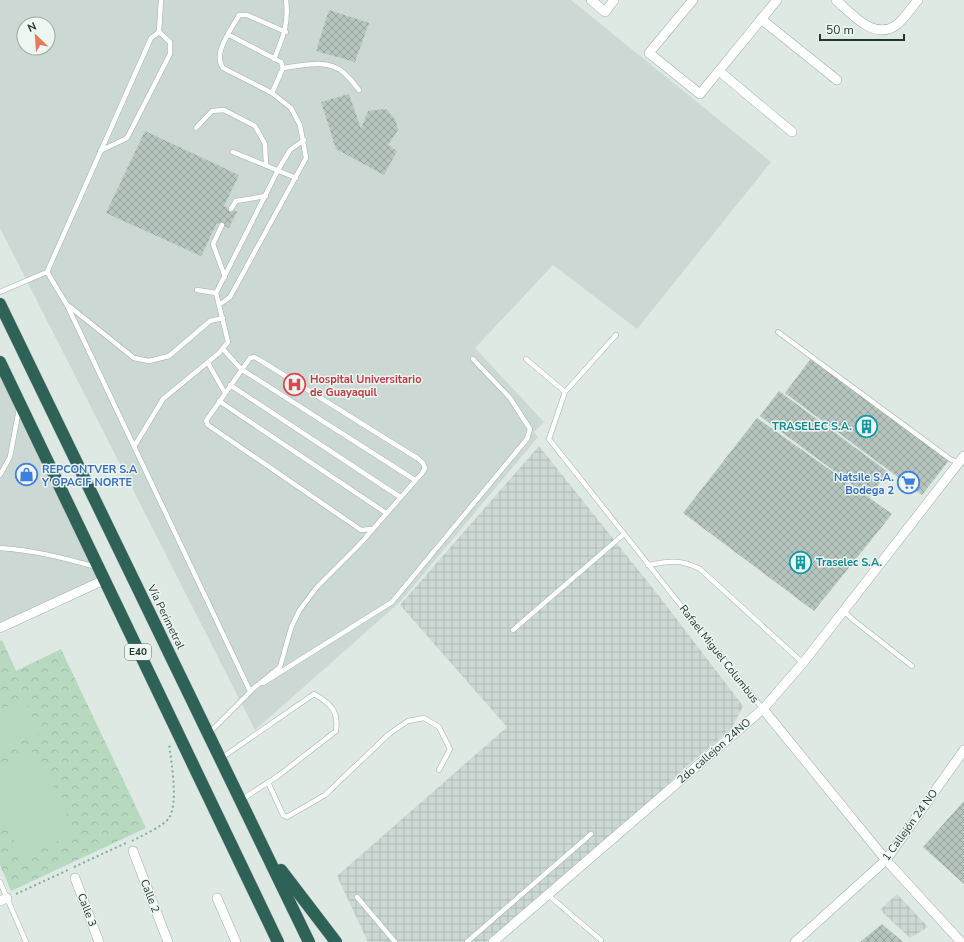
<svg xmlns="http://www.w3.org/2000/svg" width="964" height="942" font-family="'Nunito Sans',sans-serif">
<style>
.built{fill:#ccd8d3;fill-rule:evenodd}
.industrial{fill:url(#industrial-grid)}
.park{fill:url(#park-crowns)}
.pitch{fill:#b7d9c0}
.building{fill:url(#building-cross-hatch)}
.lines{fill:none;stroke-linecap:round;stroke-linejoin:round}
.lane-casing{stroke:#a1b0ab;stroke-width:5.5}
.street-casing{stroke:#a1b0ab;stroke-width:10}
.highway-casing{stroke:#bcc3c1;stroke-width:13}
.path{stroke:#80ab9d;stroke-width:2;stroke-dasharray:2 3;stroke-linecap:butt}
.lane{stroke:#fff;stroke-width:4.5}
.street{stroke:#fff;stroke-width:9}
.highway{stroke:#2e6256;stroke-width:12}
.labels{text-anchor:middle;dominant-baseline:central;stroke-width:3;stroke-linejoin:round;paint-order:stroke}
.shield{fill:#eef6f2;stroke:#5e706b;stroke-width:1}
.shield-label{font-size:10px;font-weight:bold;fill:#203731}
.health-label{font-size:11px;font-weight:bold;fill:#be3a42;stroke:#eef6f2;text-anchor:start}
.culture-label{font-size:11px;font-weight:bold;fill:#0d838f;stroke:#eef6f2;text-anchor:end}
.shop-label{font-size:11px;font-weight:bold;fill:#366cbe;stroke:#eef6f2;text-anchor:start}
.street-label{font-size:11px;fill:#203731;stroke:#eef6f2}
</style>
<defs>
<pattern id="industrial-grid" width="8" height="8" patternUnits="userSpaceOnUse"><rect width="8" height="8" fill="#ccd8d3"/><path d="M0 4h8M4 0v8" fill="none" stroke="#afbab6"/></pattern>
<pattern id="park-crowns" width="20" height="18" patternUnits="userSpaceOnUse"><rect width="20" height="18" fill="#b7d9c0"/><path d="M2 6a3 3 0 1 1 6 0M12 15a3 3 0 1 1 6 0" fill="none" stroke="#9dbba5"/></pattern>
<pattern id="building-cross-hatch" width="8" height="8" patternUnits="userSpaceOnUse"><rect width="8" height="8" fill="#b6c6bf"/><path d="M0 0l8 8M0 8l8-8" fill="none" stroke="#94a29c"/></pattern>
</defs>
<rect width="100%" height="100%" fill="#dee9e4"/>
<g class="built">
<path d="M0,0H571L771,162L637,329L553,265L475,348L544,422L534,432L538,437L400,602L255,730L0,228ZM24,24H48V48H24Z"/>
<polygon points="0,371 103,580 0,628"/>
</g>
<g class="industrial">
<polygon points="539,446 659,596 743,706 731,729 680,772 657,795 486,942 368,942 337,876 507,727 400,605"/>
<polygon points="897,894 928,927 910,938 880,910"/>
</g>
<polygon class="park" points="2,640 16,671 61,649 146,828 11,891 0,865 0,641"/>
<g class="pitch">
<polygon points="24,699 40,733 0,751 0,710"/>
<polygon points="34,751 76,832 22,857 0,813 0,768"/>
</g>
<g class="building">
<polygon points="329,10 369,23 355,62 316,51"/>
<polygon points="349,94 361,129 368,111 386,109 395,119 398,130 388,145 397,151 384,175 336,149 321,102"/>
<polygon points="145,131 239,175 224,206 237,212 229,228 217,223 201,256 106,213"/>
<polygon points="812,357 950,459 922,495 785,393"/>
<polygon points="779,391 888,472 869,497 760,416"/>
<polygon points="757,418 892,514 814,611 683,513"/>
<polygon points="964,801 964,884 923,847"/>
<polygon points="882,924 903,942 860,942"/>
</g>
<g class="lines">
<defs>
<g id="lane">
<polyline points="159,32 161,0"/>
<polyline points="229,35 281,62 283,68 272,93"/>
<path d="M274,59C283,37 289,24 286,0"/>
<path d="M283,68C302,66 326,58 343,72C349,77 354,84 359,90"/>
<polyline points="196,128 212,111 224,110 255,126 265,144 266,165"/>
<polyline points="100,151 127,138 170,54 170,42 159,32"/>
<polyline points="233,152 296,178"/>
<polyline points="231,209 236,201 266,196"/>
<polyline points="222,225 213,244 225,277"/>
<polyline points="47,272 67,305 250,691 280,667 291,628 299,611 317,587 359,545 422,473 425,468 423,463 417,458 258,359 254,357 250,358 208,418 206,421 208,425 361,530 372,529"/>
<polyline points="197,290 216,293"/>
<polyline points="0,292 47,272 151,38 159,32"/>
<path d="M219,305L230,297L306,158L300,125L291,108L272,93L223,68C212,53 232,29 239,15H247L286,32"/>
<polyline points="69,306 134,358 149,361 169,356 210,321 223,318"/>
<polyline points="778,332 950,459 959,463"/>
<polyline points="223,349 241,369 415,480"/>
<polyline points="526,359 565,392 549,439 763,709"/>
<polyline points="208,363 225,393"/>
<polyline points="230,385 400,497"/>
<polyline points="565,392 616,335"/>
<polyline points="219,401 386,513"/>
<polyline points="135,445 163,399 219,353 228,342 216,293 278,170 290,150 304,140"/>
<polyline points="0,475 10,457 19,409"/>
<path d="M0,548C33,550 64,558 96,567"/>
<path d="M648,565C670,561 680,559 700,569L803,663"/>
<polyline points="844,611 852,619 912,666"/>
<polyline points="513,630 624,534"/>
<polyline points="263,683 392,602 527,439 530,429 510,398 473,359"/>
<polyline points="209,733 252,690"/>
<path d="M220,759L314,694C330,703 339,711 336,731L278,776L241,800"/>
<polyline points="268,782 283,815 287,817 325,795 389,734 408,721 424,718 439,727 450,749 439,770"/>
<polyline points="0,882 26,942"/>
<polyline points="548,895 601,940"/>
<polyline points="357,897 395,942"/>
<polyline points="467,942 591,834"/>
</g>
<g id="street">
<polyline points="591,0 605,12 614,0"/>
<polyline points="693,0 649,53 700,94 777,0"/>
<path d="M836,0C851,13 873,40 895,26C903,21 911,8 918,0"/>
<polyline points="761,19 837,80"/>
<polyline points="719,71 792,132"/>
<polyline points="0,628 104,580"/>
<polyline points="763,709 886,860 961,942"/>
<polyline points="133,851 168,942"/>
<polyline points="75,878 99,942"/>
<polyline points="217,898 236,942"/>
<polyline points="0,901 7,898"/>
<polyline points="493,942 763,709 803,663 964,456"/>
<polyline points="795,942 886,860 964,750"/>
</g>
<g id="highway">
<polyline points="0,304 309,942"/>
<polyline points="0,362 278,942"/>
<polyline points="281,870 336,942"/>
</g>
</defs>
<use href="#lane" class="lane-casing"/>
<use href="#street" class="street-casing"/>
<use href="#highway" class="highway-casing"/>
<g class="path">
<path d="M132,841C141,836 164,826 169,818C179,802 171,762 169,743"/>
<polyline points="74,867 126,843"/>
<polyline points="16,894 68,870"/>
</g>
<use href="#lane" class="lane"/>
<use href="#street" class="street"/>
<use href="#highway" class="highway"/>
</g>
<defs>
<symbol id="hospital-ring" viewBox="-11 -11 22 22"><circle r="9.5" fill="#eef6f2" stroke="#e0444e" stroke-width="1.5"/><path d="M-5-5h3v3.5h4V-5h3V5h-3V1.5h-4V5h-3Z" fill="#e0444e"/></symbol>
<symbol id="building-ring" viewBox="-11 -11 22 22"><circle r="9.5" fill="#eef6f2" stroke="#0f9aa8" stroke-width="1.5"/><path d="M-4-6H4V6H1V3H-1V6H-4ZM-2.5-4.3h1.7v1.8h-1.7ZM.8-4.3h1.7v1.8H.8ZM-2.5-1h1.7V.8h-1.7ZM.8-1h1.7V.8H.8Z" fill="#0f9aa8"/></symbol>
<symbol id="shop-ring" viewBox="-11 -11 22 22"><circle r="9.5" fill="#eef6f2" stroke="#3f7fe0" stroke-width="1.5"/><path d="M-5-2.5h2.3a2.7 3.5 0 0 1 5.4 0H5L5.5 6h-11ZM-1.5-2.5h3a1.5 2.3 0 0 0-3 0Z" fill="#3f7fe0"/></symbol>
<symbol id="supermarket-ring" viewBox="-11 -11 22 22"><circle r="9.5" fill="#eef6f2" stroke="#3f7fe0" stroke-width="1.5"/><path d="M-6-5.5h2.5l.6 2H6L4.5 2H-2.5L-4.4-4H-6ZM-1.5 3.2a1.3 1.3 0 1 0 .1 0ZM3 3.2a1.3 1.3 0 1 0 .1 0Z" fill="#3f7fe0"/></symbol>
</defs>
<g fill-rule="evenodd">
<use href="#hospital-ring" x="282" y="372" width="25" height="25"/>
<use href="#building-ring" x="854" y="414" width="25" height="25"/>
<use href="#shop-ring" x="14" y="462" width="25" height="25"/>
<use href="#supermarket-ring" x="896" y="470" width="25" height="25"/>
<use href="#building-ring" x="788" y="550" width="25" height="25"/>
</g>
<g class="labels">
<rect class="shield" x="125" y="644" width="26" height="16" rx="3"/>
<g class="shield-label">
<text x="138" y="652">E40</text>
</g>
<g class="health-label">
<text x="310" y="379">Hospital Universitario<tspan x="310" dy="13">de Guayaquil</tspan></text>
</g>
<g class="culture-label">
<text x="852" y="426">TRASELEC S.A.</text>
<text x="816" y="562" text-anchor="start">Traselec S.A.</text>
</g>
<g class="shop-label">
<text x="42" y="469">REPCONTVER S.A<tspan x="42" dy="13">Y OPACIF NORTE</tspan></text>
<text x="894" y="477" text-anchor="end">Natsile S.A.<tspan x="894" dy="13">Bodega 2</tspan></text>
</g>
<g class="street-label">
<text transform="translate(166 617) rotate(64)">Vía Perimetral</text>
<text transform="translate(719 654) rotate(52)">Rafael Miguel Columbus</text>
<text transform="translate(714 751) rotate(-41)">2do callejon 24NO</text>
<text transform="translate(910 825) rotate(-54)">1 Callejón 24 NO</text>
<text transform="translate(150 896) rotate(69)">Calle 2</text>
<text transform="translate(87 910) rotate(69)">Calle 3</text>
</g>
</g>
<g transform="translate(36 36) rotate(335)"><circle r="19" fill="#eef6f2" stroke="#9caaa5"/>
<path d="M0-3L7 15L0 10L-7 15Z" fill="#ea7b5a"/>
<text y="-6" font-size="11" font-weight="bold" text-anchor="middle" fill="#203731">N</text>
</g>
<path d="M820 34v6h84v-6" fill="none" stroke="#203731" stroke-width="2"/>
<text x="826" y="34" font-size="12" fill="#203731" stroke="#eef6f2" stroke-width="3" paint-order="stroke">50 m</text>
</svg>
